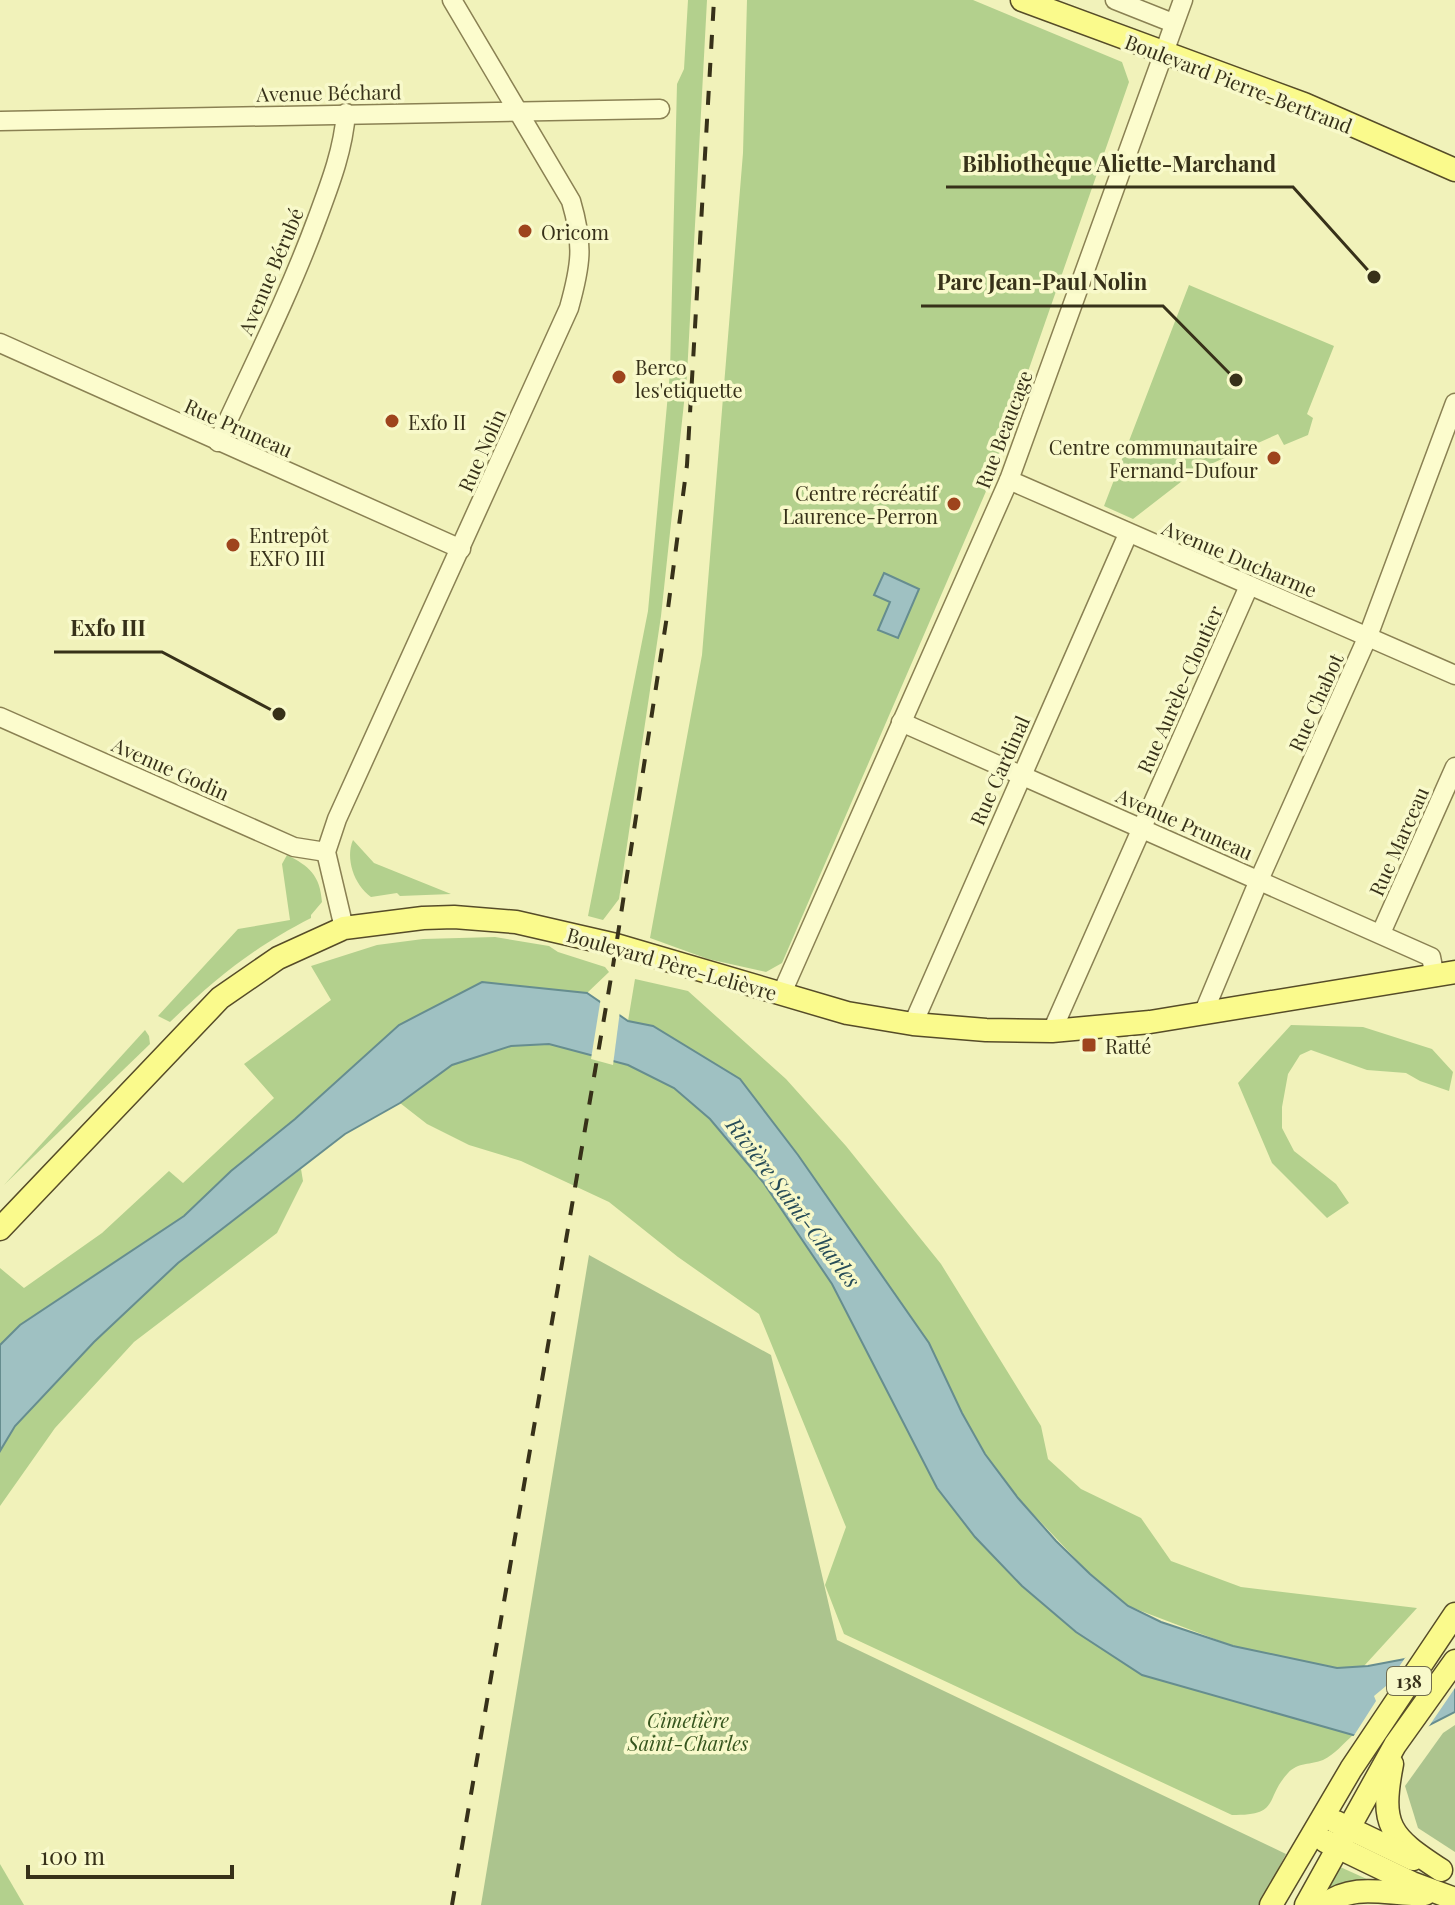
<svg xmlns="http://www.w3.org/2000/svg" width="1455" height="1905" font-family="'Playfair Display',serif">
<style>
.green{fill:#b3d08d}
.cemetery{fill:#acc48e}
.water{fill:#9fc1c2;stroke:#668d8f;stroke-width:2}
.pier{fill:#f1f2ba}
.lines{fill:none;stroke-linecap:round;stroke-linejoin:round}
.minor-casing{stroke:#8a8153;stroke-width:21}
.major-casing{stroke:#564c28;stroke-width:25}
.minor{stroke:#fcfccd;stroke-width:18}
.major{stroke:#fafa8c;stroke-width:22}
.rail{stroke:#373119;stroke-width:4;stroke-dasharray:14 14;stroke-linecap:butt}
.poi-dot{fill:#9e441d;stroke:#f8f9ca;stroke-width:3}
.labels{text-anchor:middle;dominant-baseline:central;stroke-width:7;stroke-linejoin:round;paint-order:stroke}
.shield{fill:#f8f9ca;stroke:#716d4e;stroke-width:2}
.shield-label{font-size:18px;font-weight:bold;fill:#373119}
.street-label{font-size:20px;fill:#373119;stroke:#f8f9ca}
.poi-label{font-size:20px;fill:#373119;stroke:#f8f9ca;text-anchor:start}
.park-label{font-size:20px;font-style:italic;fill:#36551e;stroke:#f8f9ca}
.water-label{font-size:22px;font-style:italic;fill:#274c58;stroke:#f8f9ca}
.leader{fill:none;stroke:#373119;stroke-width:3}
.callout-dot{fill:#373119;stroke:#f8f9ca;stroke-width:3}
.callout-label{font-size:22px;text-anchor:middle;font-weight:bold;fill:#373119;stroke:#f8f9ca;stroke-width:7;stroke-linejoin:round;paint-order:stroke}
</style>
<rect width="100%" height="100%" fill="#f1f2ba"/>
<g class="green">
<polygon points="688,0 707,0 687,375 661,616 619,899 603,920 588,916 648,611 670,372 677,84 684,69"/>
<polygon points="747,0 973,0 1122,62 1129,82 987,489 782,963 766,972 708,959 650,938 702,655 743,153"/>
<polygon points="1189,285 1334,346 1307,414 1313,418 1308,435 1284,445 1278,434 1195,471 1133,519 1104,506"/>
<path d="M353,840L374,863L451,894L400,896L397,893L371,897C354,885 345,858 353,840Z"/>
<path d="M287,855C309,866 320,875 322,902L311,915V918C254,947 216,978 170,1022L158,1016L238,929L290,920L282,864Z"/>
<polygon points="495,937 549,946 558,952 605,967 609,972 587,993 482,982 295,1119 231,1171 184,1216 20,1325 0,1345 0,1268 24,1288 102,1233 169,1171 183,1183 274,1098 244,1064 331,1000 311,966 377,945 423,939"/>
<polygon points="635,979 688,991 786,1079 846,1146 941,1264 1041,1426 1048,1459 1081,1489 1141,1518 1171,1561 1241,1587 1417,1608 1364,1666 1337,1668 1233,1646 1128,1606 1090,1574 1018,1498 985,1454 962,1413 929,1343 798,1155 740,1079 648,1025 628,1021"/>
<polygon points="1291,1025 1363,1027 1432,1049 1453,1072 1449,1091 1420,1081 1406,1073 1367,1070 1311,1050 1300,1055 1288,1074 1282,1107 1282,1128 1294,1151 1336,1184 1349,1203 1327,1218 1272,1163 1238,1083"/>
<polygon points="145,1030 149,1036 150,1044 4,1185"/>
<path d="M549,1044L628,1064L674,1088L710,1119L763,1182L832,1284L975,1537L1022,1586L1077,1632L1142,1675L1353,1735C1344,1743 1334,1755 1323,1760C1311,1765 1298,1762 1288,1773C1264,1799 1281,1816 1232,1815L844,1634L825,1585L846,1527L759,1314L678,1257L609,1202L521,1161L469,1145L427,1124L400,1103L452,1065L511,1046Z"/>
<polygon points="301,1169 303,1181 277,1233 134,1342 55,1428 0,1506 0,1451 15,1426 94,1342 178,1263"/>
<polygon points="0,1864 24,1905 0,1905"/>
<polygon points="1338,1866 1369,1880 1367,1884 1324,1895"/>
</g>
<g class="cemetery">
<polygon points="589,1255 771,1355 837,1640 1286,1854 1259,1905 481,1905"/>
<polygon points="1455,1725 1455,1852 1418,1828 1405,1786 1443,1733"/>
</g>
<g class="water">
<polygon points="884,573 919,589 898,638 878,630 890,602 874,595"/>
<polygon points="482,982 587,993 628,1021 653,1026 740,1079 798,1155 929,1343 962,1413 985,1454 1018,1498 1056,1541 1090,1574 1128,1606 1161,1622 1233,1646 1337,1668 1368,1666 1405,1659 1455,1635 1455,1712 1402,1739 1353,1735 1142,1675 1076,1632 1022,1586 975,1537 937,1488 832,1284 763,1182 710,1119 674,1088 628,1065 549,1044 511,1046 452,1065 400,1103 345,1134 178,1263 94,1342 15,1426 0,1451 0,1345 20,1325 184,1216 231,1171 295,1119 399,1025"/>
</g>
<g class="pier">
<polygon points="601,997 620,1011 613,1065 591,1059"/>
<polygon points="1455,1631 1455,1688 1425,1732 1407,1741 1353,1737 1376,1701 1374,1696 1386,1686 1409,1652"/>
</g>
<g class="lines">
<defs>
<g id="minor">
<polyline points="1115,0 1173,23"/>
<polyline points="0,121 660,109"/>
<polyline points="0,343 461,549"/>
<path d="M218,442C252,368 289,295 317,219C330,184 343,151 346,113"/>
<polyline points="1009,480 1455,675"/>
<polyline points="0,717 294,847 326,852"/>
<polyline points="901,722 1431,957 1435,977"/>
<path d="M344,928L326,852L337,819L569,308C581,265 584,245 571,201L452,0"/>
<polyline points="1381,933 1455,767"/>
<polyline points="781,995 1009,480 1183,0"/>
<polyline points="1203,1014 1259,880 1368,636 1455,403"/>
<polyline points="913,1024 1128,534"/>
<polyline points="1052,1031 1249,586"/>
</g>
<g id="major">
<polyline points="1022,0 1304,104 1455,170"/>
<polyline points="0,1229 220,998 278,958 344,928 423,918 454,917 516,922 616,945 847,1013 913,1024 986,1030 1052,1031 1150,1022 1455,972"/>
<path d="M1392,1764C1380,1826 1389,1836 1441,1870"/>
<polyline points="1336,1822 1413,1859"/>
<polyline points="1325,1841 1412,1883 1455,1899"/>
<polyline points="1271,1905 1351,1769 1455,1614"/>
<polyline points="1306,1905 1395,1745 1455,1661"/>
<path d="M1324,1905C1356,1881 1389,1896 1425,1894"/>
</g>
</defs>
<use href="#minor" class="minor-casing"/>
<use href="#major" class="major-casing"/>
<use href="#minor" class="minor"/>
<use href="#major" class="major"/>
<polyline class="rail" points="452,1905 613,966 667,616 687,465 714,0"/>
</g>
<g class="poi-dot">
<circle cx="525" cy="231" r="8"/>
<circle cx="619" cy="377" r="8"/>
<circle cx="392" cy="421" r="8"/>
<circle cx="1274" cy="458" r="8"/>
<circle cx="954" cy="504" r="8"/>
<circle cx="233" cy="545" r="8"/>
<rect x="1081" y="1037" width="16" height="16" rx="4"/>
</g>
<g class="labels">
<rect class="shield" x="1387" y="1667" width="44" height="28" rx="6"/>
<g class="shield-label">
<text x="1409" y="1681">138</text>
</g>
<g class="street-label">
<text transform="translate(1239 83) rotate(21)">Boulevard Pierre-Bertrand</text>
<text transform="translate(329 92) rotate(-1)">Avenue Béchard</text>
<text transform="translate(270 271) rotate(-67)">Avenue Bérubé</text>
<text transform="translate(239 427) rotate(24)">Rue Pruneau</text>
<text transform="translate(1003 429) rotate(-69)">Rue Beaucage</text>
<text transform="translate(481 450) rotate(-66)">Rue Nolin</text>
<text transform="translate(1240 558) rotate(23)">Avenue Ducharme</text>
<text transform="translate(1179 689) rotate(-66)">Rue Aurèle-Cloutier</text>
<text transform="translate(1315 702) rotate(-66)">Rue Chabot</text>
<text transform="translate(171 768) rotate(24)">Avenue Godin</text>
<text transform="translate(999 770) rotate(-66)">Rue Cardinal</text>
<text transform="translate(1185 823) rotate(24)">Avenue Pruneau</text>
<text transform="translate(1398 841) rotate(-66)">Rue Marceau</text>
<text transform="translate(672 963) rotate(16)">Boulevard Père-Lelièvre</text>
</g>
<g class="poi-label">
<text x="541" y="231">Oricom</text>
<text x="635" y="366">Berco<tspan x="635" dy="23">les'etiquette</tspan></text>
<text x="408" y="421">Exfo II</text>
<text x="1258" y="446" text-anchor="end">Centre communautaire<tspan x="1258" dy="23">Fernand-Dufour</tspan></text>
<text x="938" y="492" text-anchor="end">Centre récréatif<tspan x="938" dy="23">Laurence-Perron</tspan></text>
<text x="249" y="534">Entrepôt<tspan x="249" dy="23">EXFO III</tspan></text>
<text x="1105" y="1045">Ratté</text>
</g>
<g class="park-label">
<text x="688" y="1719">Cimetière<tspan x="688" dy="23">Saint-Charles</tspan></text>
</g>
<g class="water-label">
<text transform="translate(794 1202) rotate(53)">Rivière Saint-Charles</text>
</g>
</g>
<path class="leader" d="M1374 277L1293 187H946M1236 380L1163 306H921M279 714L162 652H54"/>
<g class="callout-dot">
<circle cx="1374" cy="277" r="8"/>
<circle cx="1236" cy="380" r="8"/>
<circle cx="279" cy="714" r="8"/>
</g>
<g class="callout-label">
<text x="1119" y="172">Bibliothèque Aliette-Marchand</text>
<text x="1042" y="290">Parc Jean-Paul Nolin</text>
<text x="108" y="636">Exfo III</text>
</g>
<path d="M28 1865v12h204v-12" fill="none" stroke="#373119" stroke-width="4"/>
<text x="40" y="1865" font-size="24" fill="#373119" stroke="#f8f9ca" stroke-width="6" paint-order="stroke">100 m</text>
</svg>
